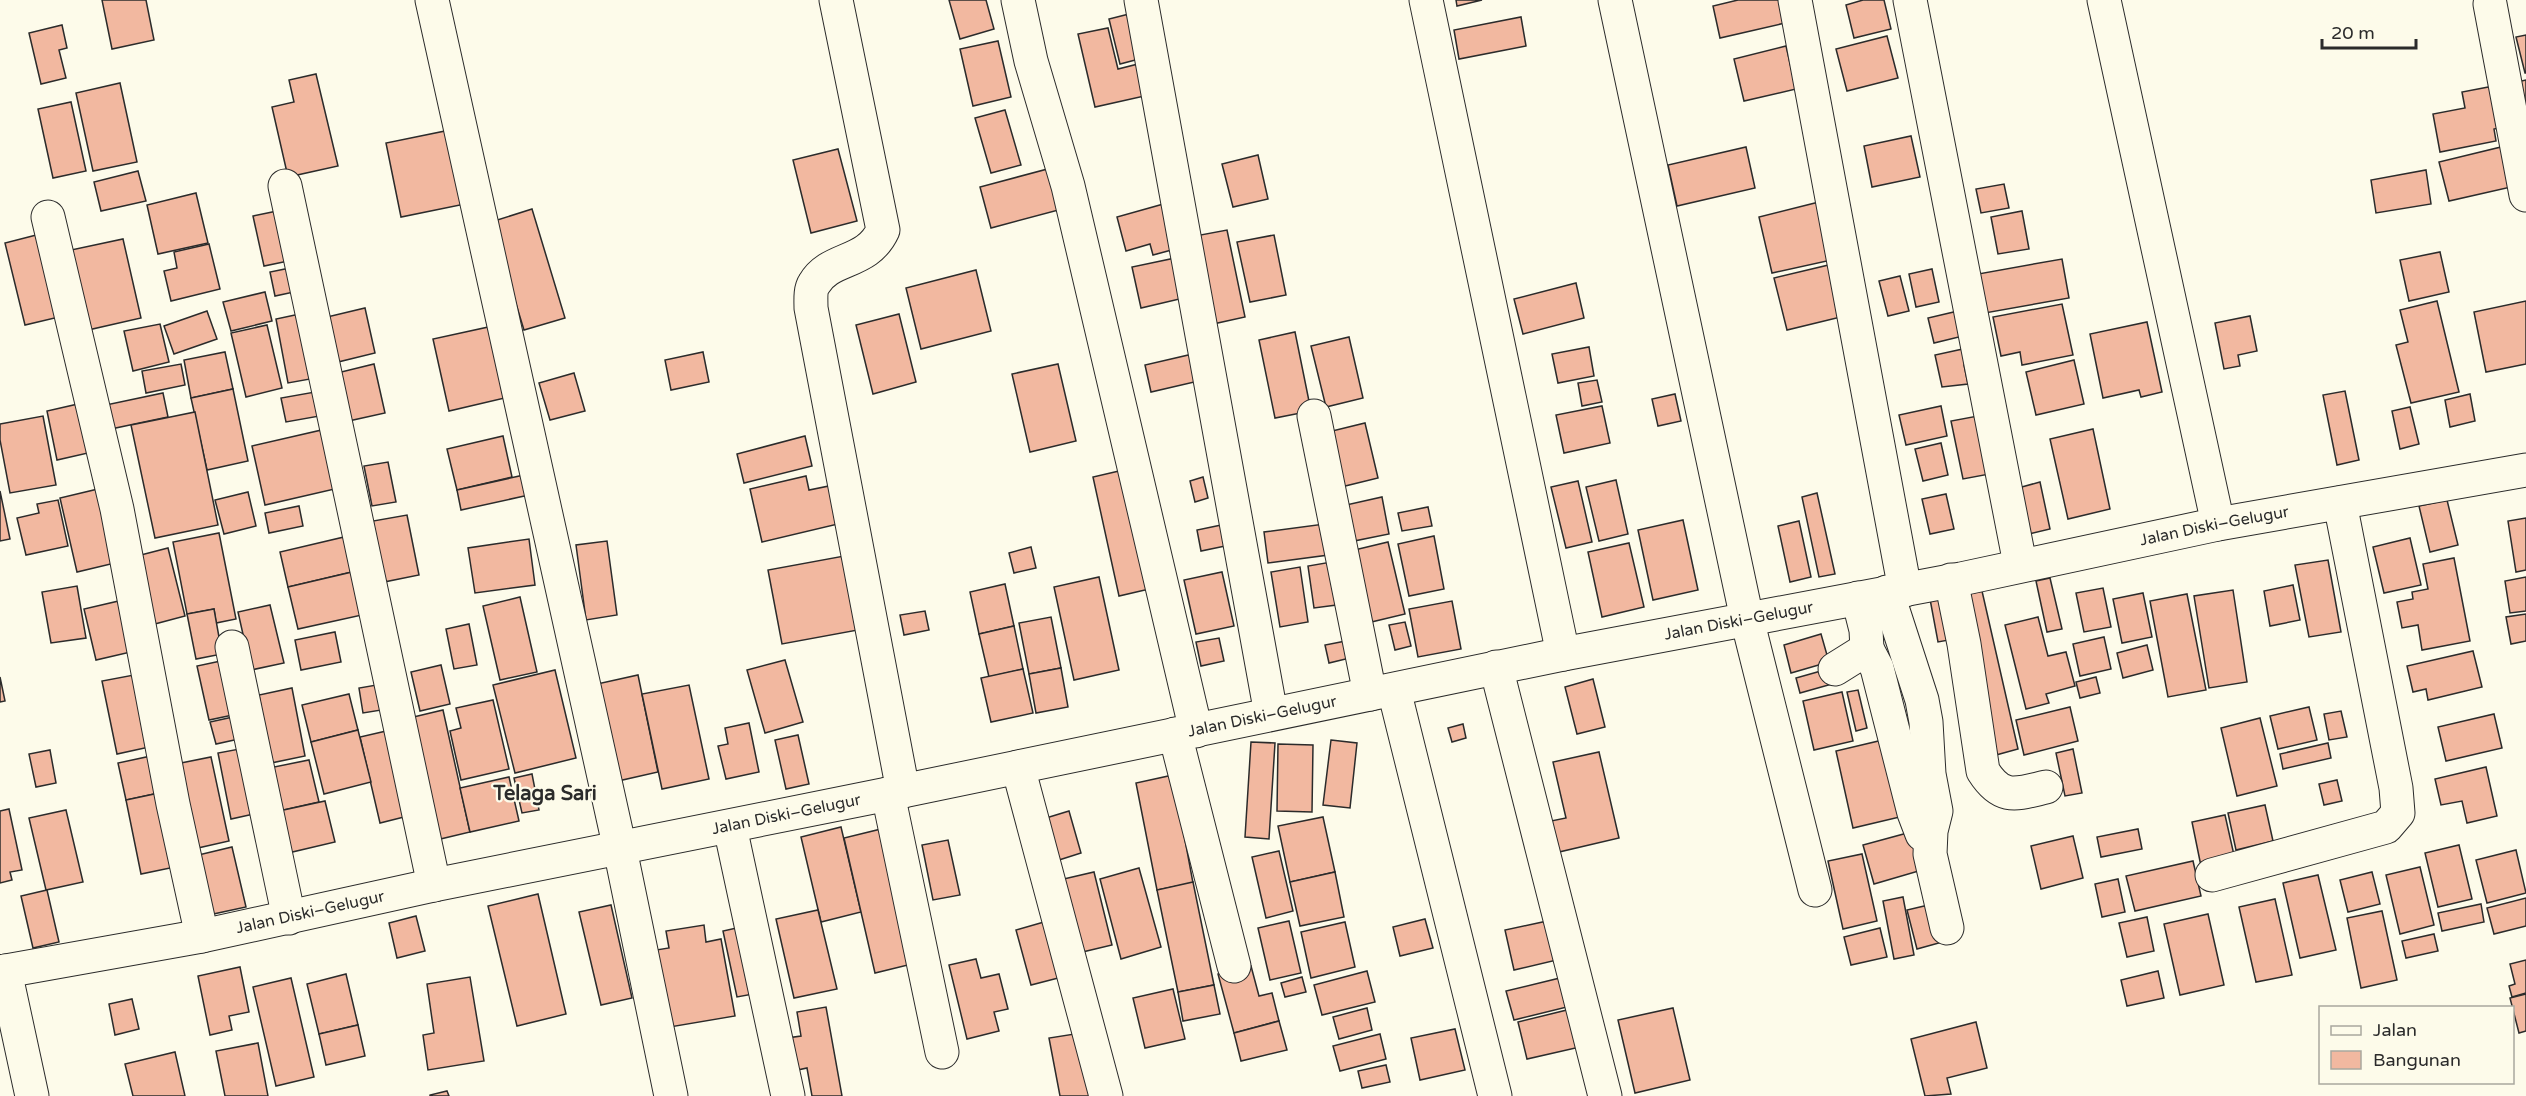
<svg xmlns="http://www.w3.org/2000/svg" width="2526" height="1096" font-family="'Varela Round',sans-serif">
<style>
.building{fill:#f2b8a0;stroke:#2b2b2b;stroke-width:1.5}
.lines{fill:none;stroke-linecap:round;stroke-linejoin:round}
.minor-casing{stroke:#2b2b2b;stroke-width:35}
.major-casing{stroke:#2b2b2b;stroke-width:35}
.minor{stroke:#fdfbea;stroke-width:33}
.major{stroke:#fdfbea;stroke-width:33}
.labels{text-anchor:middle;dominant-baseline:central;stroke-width:4.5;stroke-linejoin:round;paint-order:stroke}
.street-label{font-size:16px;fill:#2b2b2b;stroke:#fdfbea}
.quarter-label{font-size:20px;font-weight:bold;fill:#2b2b2b;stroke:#fdfbea}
</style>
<rect width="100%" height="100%" fill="#fdfbea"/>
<g class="building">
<polygon points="102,0 146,0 154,40 112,49"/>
<polygon points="949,0 986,0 994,29 960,39"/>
<polygon points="1456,0 1482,0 1457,6"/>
<polygon points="1738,0 1779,0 1785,23 1720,38 1713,6"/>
<polygon points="1863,0 1884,0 1891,29 1854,38 1846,5"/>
<polygon points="1133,13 1143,58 1120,64 1109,19"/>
<polygon points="1521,17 1526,46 1459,59 1454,30"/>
<polygon points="62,25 67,48 59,50 66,78 41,84 29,33"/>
<polygon points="1108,28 1118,69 1142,63 1149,95 1095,107 1078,34"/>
<polygon points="2526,35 2526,73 2525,73 2516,37"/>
<polygon points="1887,36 1898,78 1847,91 1836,49"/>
<polygon points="998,41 1011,97 973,106 960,49"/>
<polygon points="1786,46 1796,89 1744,101 1734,59"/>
<polygon points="316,74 338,166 288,177 272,107 294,102 289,80"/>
<polygon points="2526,80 2526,111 2517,82"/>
<polygon points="120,83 137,162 93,171 76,93"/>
<polygon points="2499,85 2507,126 2494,129 2496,141 2440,152 2433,114 2465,108 2462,92"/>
<polygon points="71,102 86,171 53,178 38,109"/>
<polygon points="1005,110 1021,165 991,173 975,118"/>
<polygon points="455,129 470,203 401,217 386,143"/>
<polygon points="1911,136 1920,177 1872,187 1864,146"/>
<polygon points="1746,147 1755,188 1677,206 1668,165"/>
<polygon points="2501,147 2511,187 2449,201 2439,162"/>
<polygon points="838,149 857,221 811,233 793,160"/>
<polygon points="1258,155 1268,199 1233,207 1222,164"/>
<polygon points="1055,167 1066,208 991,228 980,187"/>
<polygon points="2426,170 2431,204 2376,213 2371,180"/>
<polygon points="138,171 146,201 101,211 94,182"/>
<polygon points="2004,184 2009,208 1981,213 1976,189"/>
<polygon points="196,193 208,243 158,254 147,205"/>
<polygon points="1823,201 1836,259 1772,273 1759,217"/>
<polygon points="1167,203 1179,248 1153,255 1150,244 1126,251 1117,217"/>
<polygon points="287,209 298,259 264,266 253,216"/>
<polygon points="532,209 565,318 524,330 491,222"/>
<polygon points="2022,211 2029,249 1998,254 1991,217"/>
<polygon points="1227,230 1245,317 1213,324 1195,236"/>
<polygon points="48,232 59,317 25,325 5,243"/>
<polygon points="1274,235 1286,295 1250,302 1237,242"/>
<polygon points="123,239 141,318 88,330 71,250"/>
<polygon points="209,244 220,289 171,301 164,271 177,268 174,252"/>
<polygon points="2440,252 2449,292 2409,301 2400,260"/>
<polygon points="1180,257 1188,297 1141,308 1132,267"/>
<polygon points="2062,259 2069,298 1985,313 1978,274"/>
<polygon points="1837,263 1849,315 1787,330 1774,278"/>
<polygon points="290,268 294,292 275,296 270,272"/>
<polygon points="1932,269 1939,302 1916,307 1909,274"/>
<polygon points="976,270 991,331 921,349 906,288"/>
<polygon points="1900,276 1909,311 1888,316 1879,281"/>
<polygon points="1576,283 1584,318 1523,334 1514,299"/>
<polygon points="265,292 272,321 231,331 223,302"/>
<polygon points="2437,301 2459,392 2411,403 2396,345 2408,342 2400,310"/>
<polygon points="2526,301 2526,364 2486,372 2474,312"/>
<polygon points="2062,304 2073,355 2022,365 2020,352 2001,356 1993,317"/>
<polygon points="365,308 375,353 338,362 327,317"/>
<polygon points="207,311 217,339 174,354 164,326"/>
<polygon points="314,311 327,376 288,383 276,319"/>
<polygon points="1958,311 1963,336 1934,343 1928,318"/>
<polygon points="899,314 916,382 873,394 856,325"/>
<polygon points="2250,316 2257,351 2238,355 2240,366 2224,369 2215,323"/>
<polygon points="2147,322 2162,392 2141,397 2139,390 2103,398 2090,334"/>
<polygon points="160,324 169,362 133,371 124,331"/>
<polygon points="267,325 282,388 246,397 231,333"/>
<polygon points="493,326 509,397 449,411 433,339"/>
<polygon points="1295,332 1311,411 1275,418 1259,340"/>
<polygon points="1349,337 1363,398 1326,407 1311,346"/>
<polygon points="1589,347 1594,376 1558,383 1552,354"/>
<polygon points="1972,347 1975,363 1964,365 1968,384 1942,387 1935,355"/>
<polygon points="225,352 233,389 191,398 184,360"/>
<polygon points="703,352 709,382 671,390 665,360"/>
<polygon points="1197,353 1203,380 1151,392 1145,365"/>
<polygon points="2074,360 2084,404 2036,415 2026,372"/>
<polygon points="181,364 185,385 146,393 142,371"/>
<polygon points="374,364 385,413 344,422 333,374"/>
<polygon points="1058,364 1076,441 1030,452 1012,374"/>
<polygon points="574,373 585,411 550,420 539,383"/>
<polygon points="1597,380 1602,402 1582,406 1578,383"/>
<polygon points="233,389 248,461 207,470 191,398"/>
<polygon points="326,390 331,414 286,422 281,398"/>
<polygon points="2345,391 2359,460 2337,465 2323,395"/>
<polygon points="163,393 168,417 106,430 101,406"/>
<polygon points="1675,394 1681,421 1658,426 1652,399"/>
<polygon points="2470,394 2475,421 2450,427 2445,400"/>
<polygon points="78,404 88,453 57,460 47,411"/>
<polygon points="1602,406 1610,443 1564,453 1556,415"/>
<polygon points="1941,406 1947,436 1906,445 1899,415"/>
<polygon points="2410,407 2419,444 2400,449 2392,411"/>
<polygon points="195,412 218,525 155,538 131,425"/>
<polygon points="1983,415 1995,473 1963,479 1951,421"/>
<polygon points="43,416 56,485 10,493 0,440 0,424"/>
<polygon points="1365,423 1378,478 1341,487 1328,432"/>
<polygon points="326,429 339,488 265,505 252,446"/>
<polygon points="2093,429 2110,509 2068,519 2050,439"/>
<polygon points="503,436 512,477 457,490 447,449"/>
<polygon points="805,436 812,466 744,483 737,454"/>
<polygon points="1941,443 1948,475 1923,481 1915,449"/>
<polygon points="388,462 396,502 372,506 364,466"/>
<polygon points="1132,468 1158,587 1119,596 1093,477"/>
<polygon points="524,475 529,495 461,510 457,490"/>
<polygon points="806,476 809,490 829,486 838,524 762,542 750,489"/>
<polygon points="1203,477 1208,498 1195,502 1190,481"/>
<polygon points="1616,480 1628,534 1599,541 1586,487"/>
<polygon points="1578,481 1592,542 1566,548 1551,487"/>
<polygon points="2040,482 2050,529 2029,534 2018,488"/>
<polygon points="98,489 115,563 77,572 60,498"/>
<polygon points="0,491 10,539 0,541"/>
<polygon points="248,492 256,526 224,534 215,500"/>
<polygon points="1817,493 1835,574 1819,577 1802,497"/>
<polygon points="1946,494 1954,529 1930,534 1922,499"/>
<polygon points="1382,497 1389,534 1354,541 1346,505"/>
<polygon points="58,500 68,546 26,555 17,518 39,513 37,504"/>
<polygon points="2447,500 2458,545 2430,552 2419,506"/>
<polygon points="299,506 303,526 269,533 265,513"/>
<polygon points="1428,507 1432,526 1402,531 1398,513"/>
<polygon points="407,515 419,575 384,582 373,521"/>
<polygon points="2526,518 2526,570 2516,572 2508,521"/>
<polygon points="1683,520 1698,590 1653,600 1638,530"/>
<polygon points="1799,521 1811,577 1790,582 1778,526"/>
<polygon points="1231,523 1235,544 1201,551 1197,530"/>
<polygon points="1332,523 1336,554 1268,563 1264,532"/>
<polygon points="219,533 236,619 216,623 214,609 187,614 173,542"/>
<polygon points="1434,536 1444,589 1409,596 1398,544"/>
<polygon points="344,537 352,572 288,587 280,552"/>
<polygon points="2410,538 2421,585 2384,593 2373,547"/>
<polygon points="529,539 535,585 475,593 468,548"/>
<polygon points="607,541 617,615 586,620 576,545"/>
<polygon points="1388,542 1405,614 1363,624 1346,552"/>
<polygon points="1629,543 1644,607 1602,617 1588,552"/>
<polygon points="1031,547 1036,568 1014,573 1009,553"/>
<polygon points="168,548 185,616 151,625 133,557"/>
<polygon points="844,556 858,630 782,644 768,570"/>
<polygon points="2454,558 2470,641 2422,650 2418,625 2402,628 2397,602 2413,599 2412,592 2428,589 2423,564"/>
<polygon points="2328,560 2341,632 2309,637 2295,565"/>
<polygon points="1337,561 1344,604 1314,608 1308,566"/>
<polygon points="1300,567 1308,622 1280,627 1271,572"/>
<polygon points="352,572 362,615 298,629 288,587"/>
<polygon points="1222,572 1234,626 1196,634 1184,580"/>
<polygon points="1099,577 1119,670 1074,680 1054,587"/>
<polygon points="2526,577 2526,611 2510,613 2505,581"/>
<polygon points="2050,578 2062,629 2047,632 2036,581"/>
<polygon points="1005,584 1014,626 979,634 970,592"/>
<polygon points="2293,585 2300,620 2270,626 2264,591"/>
<polygon points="77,586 86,638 51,643 42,592"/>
<polygon points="2103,588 2111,627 2084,632 2076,593"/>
<polygon points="2233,590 2247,682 2209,688 2194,596"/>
<polygon points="1982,591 2018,749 1996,755 1959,596"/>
<polygon points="2143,593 2152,637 2122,643 2113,599"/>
<polygon points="2187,594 2206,690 2168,697 2150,601"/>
<polygon points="1951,595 1960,638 1938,642 1930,599"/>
<polygon points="520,597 537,672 500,680 483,606"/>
<polygon points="123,600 135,651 96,660 84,609"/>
<polygon points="1452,601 1461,649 1418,657 1409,609"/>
<polygon points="270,605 284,663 251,670 238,612"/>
<polygon points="214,609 222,654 196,659 187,614"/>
<polygon points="925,611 929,630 904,635 900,615"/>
<polygon points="2526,614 2526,641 2511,644 2506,617"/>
<polygon points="1051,617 1061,668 1029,674 1019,623"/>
<polygon points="2038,617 2048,656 2066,652 2075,686 2046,694 2049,703 2026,709 2005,625"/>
<polygon points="1405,622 1411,646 1395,650 1389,625"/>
<polygon points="469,624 477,665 454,669 446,629"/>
<polygon points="1014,626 1023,669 989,677 979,634"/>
<polygon points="335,632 341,662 301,670 295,640"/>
<polygon points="1821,634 1829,662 1791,673 1784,645"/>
<polygon points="2104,637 2111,669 2080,676 2073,644"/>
<polygon points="1219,638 1224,661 1201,666 1196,642"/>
<polygon points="1351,640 1354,657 1329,663 1325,645"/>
<polygon points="2147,645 2153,670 2123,678 2117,653"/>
<polygon points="2473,651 2482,687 2428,700 2426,689 2413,692 2407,666"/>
<polygon points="235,658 247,712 209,720 197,666"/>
<polygon points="785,660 803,722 765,733 747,670"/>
<polygon points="441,665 450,704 420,711 411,672"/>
<polygon points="1061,668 1068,707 1036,713 1029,674"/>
<polygon points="1023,669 1033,713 991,722 981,678"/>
<polygon points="1828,669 1832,684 1800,693 1796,678"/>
<polygon points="555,670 576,758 515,773 493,685"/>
<polygon points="139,674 154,746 117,754 102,681"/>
<polygon points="638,675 658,772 618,781 597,684"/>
<polygon points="0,677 5,701 0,702"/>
<polygon points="2096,677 2100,693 2080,698 2076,682"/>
<polygon points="1593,679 1605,727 1577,734 1565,687"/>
<polygon points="388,683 394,708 363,713 359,688"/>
<polygon points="689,685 709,779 662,789 642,694"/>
<polygon points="292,688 305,756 271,763 259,695"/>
<polygon points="1858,690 1867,728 1856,731 1847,692"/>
<polygon points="1842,692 1853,741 1814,750 1803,701"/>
<polygon points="349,694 358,730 311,742 302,705"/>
<polygon points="493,700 509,769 461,780 450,731 461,728 456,708"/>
<polygon points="2070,707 2078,741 2024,755 2016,720"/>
<polygon points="2309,707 2317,740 2278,749 2270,716"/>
<polygon points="443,710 470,832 432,841 405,719"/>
<polygon points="2341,711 2347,737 2329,740 2324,714"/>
<polygon points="2494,714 2502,748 2446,761 2438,727"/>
<polygon points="242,715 248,737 216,744 210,722"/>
<polygon points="2260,718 2277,786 2237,796 2221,728"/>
<polygon points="749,723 759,772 726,779 718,746 728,744 725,728"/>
<polygon points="1463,724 1466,738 1452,742 1448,728"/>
<polygon points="395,729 416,814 380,823 360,737"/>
<polygon points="358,730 371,782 324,794 311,742"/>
<polygon points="798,735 809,784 786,789 775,740"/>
<polygon points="1887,739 1904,816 1853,828 1836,751"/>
<polygon points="1331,740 1357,743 1350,808 1323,805"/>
<polygon points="1251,742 1275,743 1269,839 1245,837"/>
<polygon points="2328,743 2331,758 2283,769 2280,754"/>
<polygon points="1278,744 1313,745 1312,812 1277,811"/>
<polygon points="250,747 263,812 231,819 218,753"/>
<polygon points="2073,749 2082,793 2065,796 2056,753"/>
<polygon points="50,750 56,783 36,787 29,754"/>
<polygon points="1599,752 1619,838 1559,852 1551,821 1566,818 1553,762"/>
<polygon points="151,756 159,793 126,800 118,763"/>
<polygon points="211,757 229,841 189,850 171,765"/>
<polygon points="309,760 319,802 279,811 269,768"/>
<polygon points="2486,767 2497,816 2467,823 2462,801 2441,805 2435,779"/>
<polygon points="532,774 539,810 522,813 514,778"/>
<polygon points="1173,775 1193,883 1157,890 1136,783"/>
<polygon points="509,777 519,821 470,832 460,788"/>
<polygon points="2337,780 2342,801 2324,805 2319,784"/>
<polygon points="159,793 175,867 141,874 126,800"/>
<polygon points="325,801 335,842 288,853 279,811"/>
<polygon points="2265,805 2273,841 2236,850 2228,813"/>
<polygon points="9,809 22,870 10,872 12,880 0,883 0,811"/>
<polygon points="66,810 83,882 46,890 29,818"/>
<polygon points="1069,811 1081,853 1059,860 1046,818"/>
<polygon points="2225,815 2236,864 2202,871 2192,822"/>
<polygon points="1323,817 1335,872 1290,882 1278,826"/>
<polygon points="841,827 861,912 821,922 801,837"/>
<polygon points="881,829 912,964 875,973 844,838"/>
<polygon points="2138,829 2142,849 2101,857 2097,837"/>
<polygon points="1911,832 1922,870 1874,884 1863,845"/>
<polygon points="2073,836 2083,878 2041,889 2031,846"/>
<polygon points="948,840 960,895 933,900 922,845"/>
<polygon points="2459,845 2472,899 2438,907 2425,853"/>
<polygon points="232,847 246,907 204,916 190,857"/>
<polygon points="2516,850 2526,893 2487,903 2476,860"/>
<polygon points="1279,851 1293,911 1266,918 1252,857"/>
<polygon points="1862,854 1877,921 1843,929 1828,861"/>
<polygon points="2193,861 2201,896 2135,911 2126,876"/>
<polygon points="2420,867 2434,925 2400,934 2386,875"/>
<polygon points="1139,868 1161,947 1121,959 1100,879"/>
<polygon points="1094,872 1112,945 1074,954 1055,881"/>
<polygon points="1335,872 1344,917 1300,926 1290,882"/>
<polygon points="2372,872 2380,904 2348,912 2340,880"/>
<polygon points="2318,875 2336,950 2300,958 2283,883"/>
<polygon points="2118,879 2125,912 2102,917 2095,884"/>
<polygon points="1193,882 1214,985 1178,992 1157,890"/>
<polygon points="47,890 59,942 33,948 21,896"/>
<polygon points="538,894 566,1014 517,1026 488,906"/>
<polygon points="1903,897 1914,955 1894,959 1883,901"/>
<polygon points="2526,898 2526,926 2494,934 2487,908"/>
<polygon points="2275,899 2292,975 2256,982 2239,907"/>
<polygon points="1937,903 1946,941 1917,949 1907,910"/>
<polygon points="2481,904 2484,922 2442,931 2438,913"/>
<polygon points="611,905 632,998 601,1005 579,912"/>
<polygon points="818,910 837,989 794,998 776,919"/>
<polygon points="2382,911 2397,980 2361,988 2347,918"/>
<polygon points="2208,914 2224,985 2180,995 2164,924"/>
<polygon points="416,916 425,951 397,958 389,923"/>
<polygon points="2147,917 2154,951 2127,957 2119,923"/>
<polygon points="1425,919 1433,948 1400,956 1393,927"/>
<polygon points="1051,920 1066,976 1031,985 1016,930"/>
<polygon points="1552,920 1561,959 1514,970 1505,930"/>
<polygon points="1289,921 1301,973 1270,980 1258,928"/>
<polygon points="1345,922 1355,967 1311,978 1301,932"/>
<polygon points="759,923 774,990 737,997 723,931"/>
<polygon points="704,925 706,942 721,939 735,1016 670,1027 656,950 669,948 666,931"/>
<polygon points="1880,928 1887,957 1851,965 1844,937"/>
<polygon points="2434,934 2438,951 2406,958 2402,941"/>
<polygon points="976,959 981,978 999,974 1008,1009 994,1012 999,1031 967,1039 949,965"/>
<polygon points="2526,960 2526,993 2512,997 2509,986 2515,984 2510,964"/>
<polygon points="1251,966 1259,996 1272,993 1279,1021 1234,1033 1218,974"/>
<polygon points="240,967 249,1012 229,1016 232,1030 210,1035 198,976"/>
<polygon points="1367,971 1375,1002 1322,1015 1314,985"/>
<polygon points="2158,971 2164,998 2127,1006 2121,980"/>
<polygon points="346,974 358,1025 319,1034 307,984"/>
<polygon points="470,977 484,1061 428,1070 423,1035 434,1033 427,984"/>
<polygon points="1302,977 1306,992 1285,997 1281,983"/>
<polygon points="1564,977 1571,1006 1514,1020 1506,991"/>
<polygon points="291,978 314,1077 276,1086 253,987"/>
<polygon points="1214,985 1220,1014 1183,1021 1178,992"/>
<polygon points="1173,989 1185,1039 1145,1048 1133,998"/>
<polygon points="2526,994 2526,1031 2519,1033 2510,998"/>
<polygon points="132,999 139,1029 115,1035 109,1004"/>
<polygon points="826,1007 842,1096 812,1096 807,1068 793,1071 787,1038 801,1036 797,1012"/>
<polygon points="1367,1008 1372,1030 1339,1039 1333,1017"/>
<polygon points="1673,1008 1690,1080 1635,1093 1618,1020"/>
<polygon points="1571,1009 1580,1047 1527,1059 1518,1022"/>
<polygon points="1279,1021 1287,1050 1241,1061 1234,1033"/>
<polygon points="1976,1022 1987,1068 1947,1078 1951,1094 1925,1096 1911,1039"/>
<polygon points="358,1025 365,1056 326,1065 319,1034"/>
<polygon points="1455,1029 1465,1070 1420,1080 1411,1038"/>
<polygon points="1087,1032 1098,1096 1060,1096 1049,1038"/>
<polygon points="1380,1034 1386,1059 1340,1071 1333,1046"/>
<polygon points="258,1043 268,1096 225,1096 216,1051"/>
<polygon points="175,1052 185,1096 133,1096 125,1064"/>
<polygon points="1386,1065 1390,1082 1362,1088 1358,1071"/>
<polygon points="447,1091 449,1096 430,1096 430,1095"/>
</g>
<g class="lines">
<defs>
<g id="minor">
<polyline points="432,0 620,849 671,1096"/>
<path d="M836,0L883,230C867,265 830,256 814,284C810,290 811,301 811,308L903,791"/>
<polyline points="1018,0 1031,61 1068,186 1196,731"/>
<polyline points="1141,0 1271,714"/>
<polyline points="1426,0 1563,654"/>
<polyline points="1615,0 1747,619 1815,890"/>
<polyline points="1795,0 1905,590"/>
<polyline points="1910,0 2020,564"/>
<polyline points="2104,0 2218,524"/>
<polyline points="2490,4 2526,195"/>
<polyline points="285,186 434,885"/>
<polyline points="48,217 117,509 173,804 202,936"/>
<polyline points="1314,416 1370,694"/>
<path d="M1951,580L1964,644L1983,771C2002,801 2016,794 2046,787"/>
<polyline points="1887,592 1922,700 1926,722 1929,774 1936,811 1931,831 1930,854 1947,928"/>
<polyline points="232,647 289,918"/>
<polyline points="1867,649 1877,668 1914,813 1922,834 1927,837"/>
<polyline points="1496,667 1605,1096"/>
<polyline points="1835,669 1867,649 1866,630 1858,598"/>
<polyline points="1394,690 1495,1096"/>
<polyline points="1175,734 1234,966"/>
<polyline points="1018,767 1106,1096"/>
<polyline points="888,794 942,1052"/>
<polyline points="730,827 788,1096"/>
<polyline points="2212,875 2386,827 2398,813 2396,788 2340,503"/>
<polyline points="5,971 32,1096"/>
</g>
<g id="major">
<path id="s1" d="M0,972L202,936L434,885L888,794L1563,654L1961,579L2218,524L2526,470"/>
</g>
</defs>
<use href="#minor" class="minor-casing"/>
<use href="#major" class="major-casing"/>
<use href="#minor" class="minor"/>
<use href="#major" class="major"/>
</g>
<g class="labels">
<g class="street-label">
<text stroke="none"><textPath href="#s1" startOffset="2259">Jalan Diski–Gelugur</textPath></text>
<text stroke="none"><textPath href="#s1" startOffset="1774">Jalan Diski–Gelugur</textPath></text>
<text stroke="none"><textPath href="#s1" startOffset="1288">Jalan Diski–Gelugur</textPath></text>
<text stroke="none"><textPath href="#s1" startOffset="802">Jalan Diski–Gelugur</textPath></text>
<text stroke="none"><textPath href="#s1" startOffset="316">Jalan Diski–Gelugur</textPath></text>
</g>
<g class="quarter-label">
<text x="545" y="794">Telaga Sari</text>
</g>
</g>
<rect x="2319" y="1006" width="195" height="78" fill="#fdfbea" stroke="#a9a89e" stroke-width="1.5"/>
<rect x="2331" y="1026" width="30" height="9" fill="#fdfbea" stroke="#a9a89e" stroke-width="1.5"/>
<text x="2373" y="1036" font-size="18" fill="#2b2b2b">Jalan</text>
<rect x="2331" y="1051" width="30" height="18" fill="#f2b8a0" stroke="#a9a89e" stroke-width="1.5"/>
<text x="2373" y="1066" font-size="18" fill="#2b2b2b">Bangunan</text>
<path d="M2322 39v9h94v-9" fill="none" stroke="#2b2b2b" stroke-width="3"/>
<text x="2331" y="39" font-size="18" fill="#2b2b2b" stroke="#fdfbea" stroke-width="4.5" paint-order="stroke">20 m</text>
</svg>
